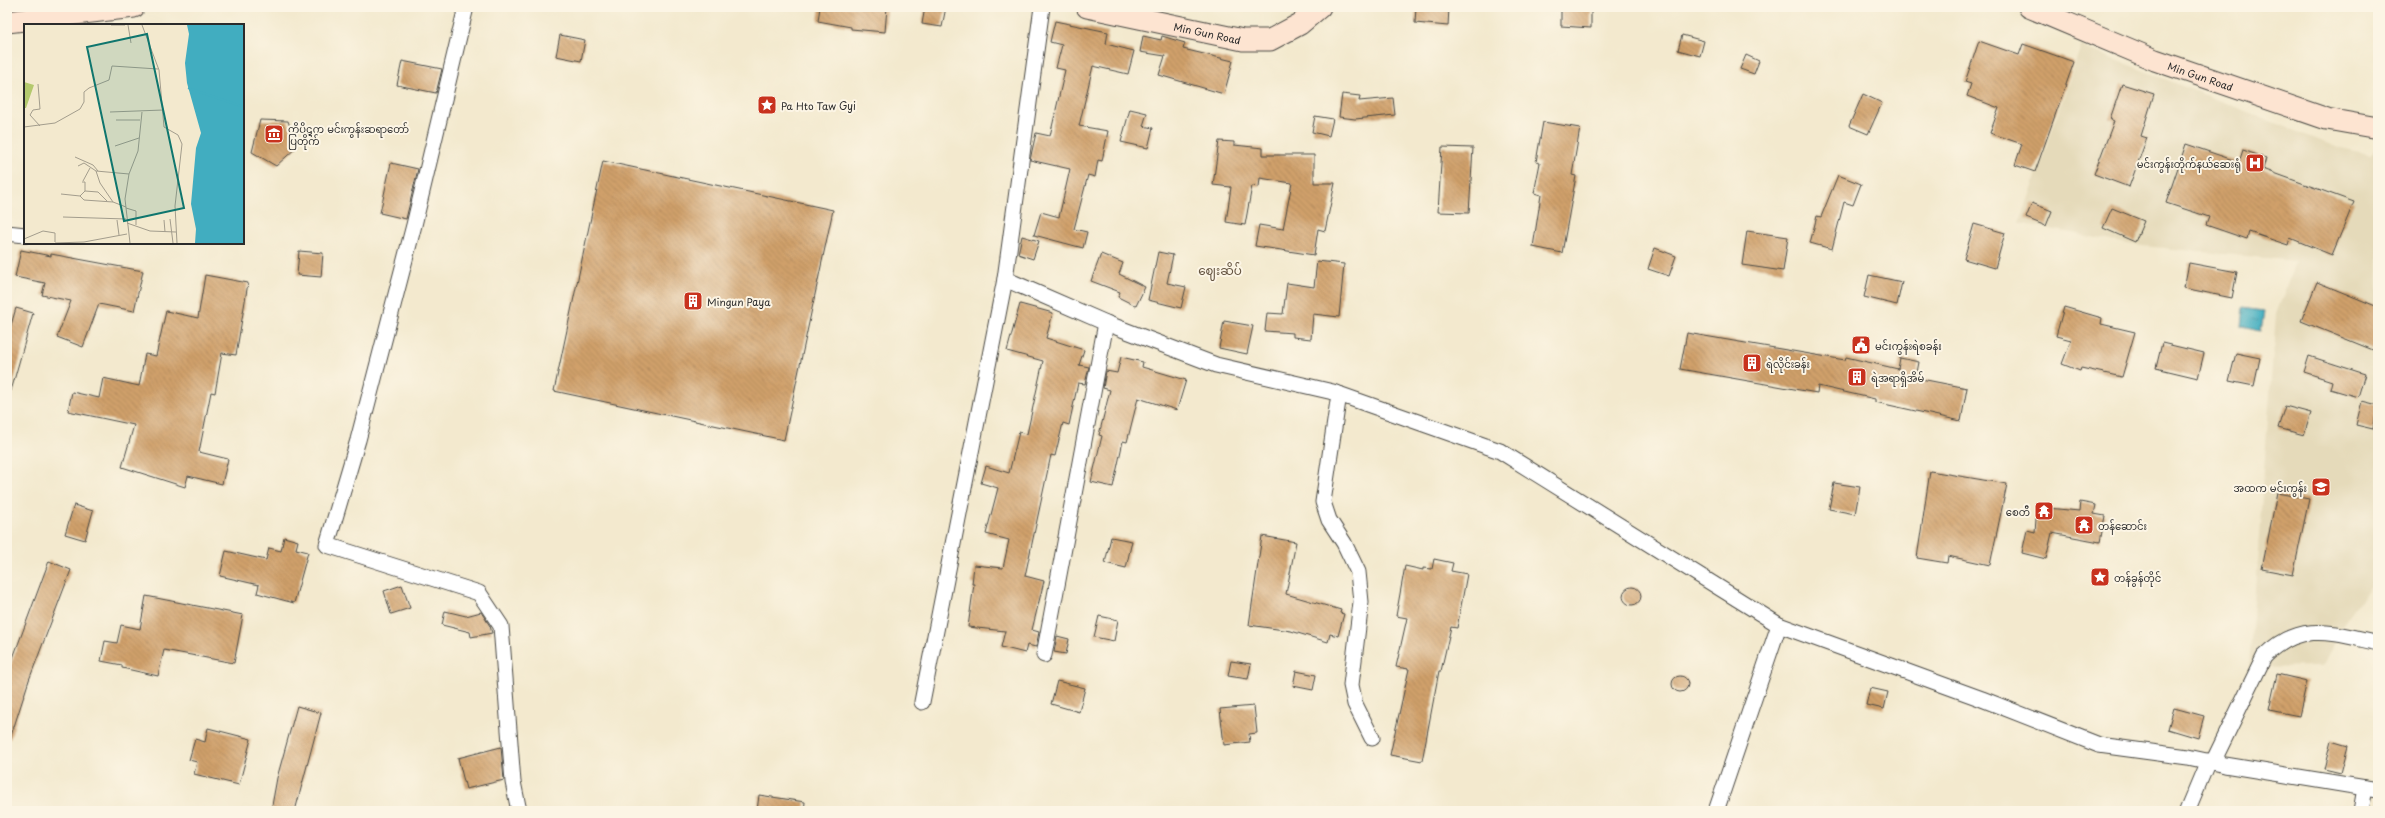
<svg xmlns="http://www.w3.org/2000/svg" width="2385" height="818" font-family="'Playpen Sans','Noto Sans Myanmar',sans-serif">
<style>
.built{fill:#e5daba}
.water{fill:url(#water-ripples);stroke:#366c76}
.building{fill:url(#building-back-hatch)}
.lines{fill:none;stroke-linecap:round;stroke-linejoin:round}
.street-casing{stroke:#494843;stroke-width:17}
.secondary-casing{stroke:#494843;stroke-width:23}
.street{stroke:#fff;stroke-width:15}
.secondary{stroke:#fde4d1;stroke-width:21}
.labels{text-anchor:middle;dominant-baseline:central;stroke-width:4;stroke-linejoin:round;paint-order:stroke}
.street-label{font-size:10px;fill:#2b2b2b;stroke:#fcf5e5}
.poi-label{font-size:10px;fill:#2b2b2b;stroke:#fcf5e5;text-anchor:start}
.quarter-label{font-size:12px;fill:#655441;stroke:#fcf5e5}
.inset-river{fill:none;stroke:#41adc0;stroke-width:2}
.inset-road{fill:none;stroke:#a39d8d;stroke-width:1}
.view{fill:#0f766e;fill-opacity:0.15;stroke:#0f766e;stroke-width:2}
.inset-edge{fill:none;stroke:#2b2b2b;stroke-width:2}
</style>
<defs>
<pattern id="water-ripples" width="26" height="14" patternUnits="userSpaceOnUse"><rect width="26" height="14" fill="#41adc0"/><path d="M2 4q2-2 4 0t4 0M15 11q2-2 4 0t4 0" fill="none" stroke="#378d9c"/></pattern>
<pattern id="building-back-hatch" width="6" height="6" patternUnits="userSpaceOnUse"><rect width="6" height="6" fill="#d0a06b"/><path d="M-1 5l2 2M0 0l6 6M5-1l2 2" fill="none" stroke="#a98358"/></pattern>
</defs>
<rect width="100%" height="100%" fill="#fcf5e5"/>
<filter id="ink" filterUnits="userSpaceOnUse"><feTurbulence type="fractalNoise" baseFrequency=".025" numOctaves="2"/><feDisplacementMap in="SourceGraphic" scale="8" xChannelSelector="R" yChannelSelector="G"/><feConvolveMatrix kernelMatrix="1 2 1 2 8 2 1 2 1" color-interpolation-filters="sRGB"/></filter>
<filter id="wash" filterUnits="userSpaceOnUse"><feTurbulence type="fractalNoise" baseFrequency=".012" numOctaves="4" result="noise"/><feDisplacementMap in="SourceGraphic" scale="16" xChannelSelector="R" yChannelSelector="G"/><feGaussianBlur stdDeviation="0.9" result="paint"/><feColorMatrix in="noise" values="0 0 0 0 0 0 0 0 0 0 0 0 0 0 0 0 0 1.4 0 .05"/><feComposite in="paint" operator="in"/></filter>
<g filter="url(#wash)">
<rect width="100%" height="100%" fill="#f3e9ce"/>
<polygon class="built" points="2081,46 2336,147 2370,154 2378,148 2378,575 2343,625 2323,666 2249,667 2276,314 2296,261 2133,245 2020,223"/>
<polygon class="water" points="2243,308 2264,311 2261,331 2241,327"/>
<g id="blocks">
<g class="building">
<polygon points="820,7 887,7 885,32 851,29 851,27 818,21"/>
<polygon points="925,7 946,7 942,27 922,24"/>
<polygon points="1416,7 1449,7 1448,26 1415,23"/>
<polygon points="1561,7 1591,7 1591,28 1561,26"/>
<polygon points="1055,21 1108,32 1106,44 1134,51 1128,74 1093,66 1079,126 1108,131 1102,161 1098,160 1095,177 1088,175 1074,229 1087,232 1083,248 1034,235 1041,212 1059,217 1070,169 1030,160 1036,133 1050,136 1065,70 1056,68 1062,45 1050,42"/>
<polygon points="560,35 585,40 581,61 556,56"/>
<polygon points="1682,35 1704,41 1700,56 1678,50"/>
<polygon points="1143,36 1161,40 1162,36 1185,43 1183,49 1233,61 1224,94 1159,75 1165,56 1140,52"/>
<polygon points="1979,41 2019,55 2023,44 2074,62 2035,172 2015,165 2022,144 1990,133 1999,108 1967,96 1971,84 1965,82"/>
<polygon points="1746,55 1759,61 1754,74 1740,69"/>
<polygon points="402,61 442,69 436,93 397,85"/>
<polygon points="2122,84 2154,94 2141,136 2147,138 2129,187 2094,174 2114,121 2110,119"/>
<polygon points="1342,94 1360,96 1359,101 1393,98 1395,115 1355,119 1339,117"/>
<polygon points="1863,94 1882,103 1868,134 1849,126"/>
<polygon points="1130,109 1147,113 1143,126 1153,128 1148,148 1121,142"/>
<polygon points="1315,116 1333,119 1329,136 1312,132"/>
<polygon points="260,120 288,121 297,147 276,166 252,152"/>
<polygon points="1543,122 1580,128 1572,175 1576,176 1562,253 1533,247 1541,195 1534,193 1540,163 1536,162"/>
<polygon points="1219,141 1234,142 1234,145 1263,148 1263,155 1314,155 1314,183 1335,183 1325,231 1318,229 1314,255 1255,246 1259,225 1283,229 1292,183 1260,178 1259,187 1252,186 1245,225 1226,222 1231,187 1213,185"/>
<polygon points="2186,144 2239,162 2243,150 2266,158 2263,169 2354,202 2332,255 2290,238 2288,245 2249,232 2247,239 2206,225 2209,217 2166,203"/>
<polygon points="1442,147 1473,148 1469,213 1438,212"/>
<polygon points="603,161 833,210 784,440 554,391"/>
<polygon points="391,163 418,169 406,219 380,213"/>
<polygon points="1838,175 1861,184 1853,205 1844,202 1832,249 1810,243 1817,216 1821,217"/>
<polygon points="2032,203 2052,211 2046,226 2026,218"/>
<polygon points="2112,208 2144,221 2135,242 2103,228"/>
<polygon points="1974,224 2005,233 1995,268 1964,259"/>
<polygon points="1747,231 1788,237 1783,271 1742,265"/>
<polygon points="1022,236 1039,241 1033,259 1018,254"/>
<polygon points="1655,248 1676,256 1669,276 1648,269"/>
<polygon points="21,250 51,256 51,254 143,271 134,311 99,304 83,347 57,337 71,301 42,295 45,283 15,277"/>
<polygon points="299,251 323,253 321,277 297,275"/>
<polygon points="1158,252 1173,255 1167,283 1186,287 1181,308 1148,300"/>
<polygon points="1101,254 1123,263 1119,274 1145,287 1136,306 1118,297 1120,292 1091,281"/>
<polygon points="1317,261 1344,264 1339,317 1313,314 1311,339 1293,337 1293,333 1265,331 1267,313 1283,314 1287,283 1314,287"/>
<polygon points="2189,263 2237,272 2232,298 2184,288"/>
<polygon points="205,275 248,283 236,355 222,353 215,393 211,392 199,452 228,459 222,484 188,476 185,487 122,467 134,425 68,411 72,392 99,398 103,378 139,386 145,354 156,356 166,311 198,318"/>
<polygon points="1869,275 1902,282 1897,305 1864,297"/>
<polygon points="2317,282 2378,307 2378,352 2301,321"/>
<polygon points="1020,304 1053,313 1046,338 1084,350 1079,365 1089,367 1085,384 1078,383 1069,425 1063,423 1055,456 1051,455 1025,576 1044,581 1032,630 1039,632 1036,647 1027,645 1025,653 1001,647 1005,631 968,627 974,584 972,584 974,565 1003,568 1009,540 986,534 998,488 981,483 986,466 1009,473 1019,432 1027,434 1043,361 1007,351"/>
<polygon points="2064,307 2102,318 2101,324 2135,332 2122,377 2081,368 2080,371 2062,364 2071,340 2056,336"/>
<polygon points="16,308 33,313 11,391 7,390 7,339"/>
<polygon points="1224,321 1253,326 1247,354 1219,348"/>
<polygon points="1687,333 1845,360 1846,357 1898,369 1900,358 1919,362 1916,378 1967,388 1961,421 1875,402 1875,399 1818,386 1817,393 1680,369"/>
<polygon points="2162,343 2204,353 2198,378 2156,368"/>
<polygon points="2236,353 2260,358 2254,386 2229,381"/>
<polygon points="2309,356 2365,374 2358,397 2330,389 2332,381 2304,372"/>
<polygon points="1121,357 1143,362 1142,367 1186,380 1177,410 1138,398 1127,442 1123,441 1113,487 1091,482 1102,436 1099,435 1110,390 1103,388 1106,371 1117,373"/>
<polygon points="2362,401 2378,405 2373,429 2356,425"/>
<polygon points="2285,406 2311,413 2304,435 2278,428"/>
<polygon points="1930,471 2007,484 1990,565 1948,556 1947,563 1917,558"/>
<polygon points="1834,483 1860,487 1855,514 1829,509"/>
<polygon points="2277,493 2309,499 2293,575 2262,569"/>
<polygon points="2080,502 2096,505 2094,514 2105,516 2100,542 2052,533 2046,559 2022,553 2027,530 2035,532 2037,507 2079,511"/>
<polygon points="74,505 93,511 85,540 65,534"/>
<polygon points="1262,536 1296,542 1286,594 1341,610 1340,613 1344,614 1338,636 1330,634 1328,642 1291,631 1249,625"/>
<polygon points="284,537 298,541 296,549 308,552 294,603 257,593 259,585 220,576 226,551 266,560 269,548 281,551"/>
<polygon points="1111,537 1132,541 1126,568 1105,563"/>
<polygon points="1434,559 1453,563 1451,571 1467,574 1457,628 1451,627 1441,671 1439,671 1422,761 1390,755 1409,669 1396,667 1407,618 1396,616 1405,566 1423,570 1423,568 1432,569"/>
<polygon points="49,561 71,570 29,680 10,739 7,739 7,674"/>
<polygon points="402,585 410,608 391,614 384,591"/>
<circle cx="1632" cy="596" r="9"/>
<polygon points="146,596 243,615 234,663 164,650 158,676 122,668 122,665 101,661 105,641 117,643 121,625 140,629"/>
<polygon points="445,611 466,616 481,612 490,626 492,633 471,637 470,632 442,625"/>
<polygon points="1099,616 1118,620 1114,641 1094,637"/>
<polygon points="1057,636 1069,639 1066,654 1054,652"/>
<polygon points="1231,661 1251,664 1248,679 1228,676"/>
<polygon points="1296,671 1316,675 1313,690 1293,686"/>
<polygon points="2277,674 2307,681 2299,716 2269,710"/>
<circle cx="1680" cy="684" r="8"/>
<polygon points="1057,681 1085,688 1079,712 1051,704"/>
<polygon points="1870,688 1888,692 1884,709 1866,705"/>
<polygon points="297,706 321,713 295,811 271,811 277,778"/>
<polygon points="1254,706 1257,733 1249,734 1250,742 1224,745 1220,709"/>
<polygon points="2174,708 2204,716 2198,738 2168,729"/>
<polygon points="208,728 251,739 239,785 194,774 197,762 189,760 195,739 205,742"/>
<polygon points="2331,741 2348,746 2341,773 2324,769"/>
<polygon points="501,747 504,780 466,789 458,758"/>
<polygon points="759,795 805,802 804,811 757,811"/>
</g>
</g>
</g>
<g filter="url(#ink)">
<use href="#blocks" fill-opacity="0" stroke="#494843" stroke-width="1"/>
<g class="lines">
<defs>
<g id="street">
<polyline points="466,7 414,225 358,440 327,545 479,593 501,626 513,782 519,811"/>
<polyline points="7,233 25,235"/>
<polyline points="1005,279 1106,323 1216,365 1333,392 1500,451 1779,625 1716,811"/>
<polyline points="1339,394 1323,502 1329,520 1344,543 1358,572 1361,602 1351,685 1355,704 1372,738"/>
<polyline points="1779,625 1982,699 2099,745 2188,757 2225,765 2378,790"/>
<polyline points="1044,655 1106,323"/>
<polyline points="922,702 1005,279 1042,7"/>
<path d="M2213,762L2264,657C2301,620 2332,633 2378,643"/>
<polyline points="2187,811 2208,761"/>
<polyline points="2361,811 2365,788"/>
</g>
<g id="secondary">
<path id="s1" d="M1087,7L1243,40H1270L1300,24L1320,7"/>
<path id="s2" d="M2029,7L2155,60L2327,119L2378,128"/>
<polyline points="7,22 134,7"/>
</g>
</defs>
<use href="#street" class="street-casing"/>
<use href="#secondary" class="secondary-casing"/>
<use href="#street" class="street"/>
<use href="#secondary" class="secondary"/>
</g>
</g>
<defs>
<symbol id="sight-square" viewBox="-11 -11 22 22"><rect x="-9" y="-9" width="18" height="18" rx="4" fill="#c8321e" stroke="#fcf5e5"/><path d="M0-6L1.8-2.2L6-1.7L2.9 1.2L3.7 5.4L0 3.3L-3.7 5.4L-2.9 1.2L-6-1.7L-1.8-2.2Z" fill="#fff"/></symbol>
<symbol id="museum-square" viewBox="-11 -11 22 22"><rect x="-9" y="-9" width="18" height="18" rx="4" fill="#c8321e" stroke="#fcf5e5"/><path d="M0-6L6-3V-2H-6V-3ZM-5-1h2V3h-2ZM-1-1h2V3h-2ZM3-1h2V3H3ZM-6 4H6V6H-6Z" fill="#fff"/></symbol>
<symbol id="hospital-square" viewBox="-11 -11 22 22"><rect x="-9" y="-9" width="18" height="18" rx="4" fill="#c8321e" stroke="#fcf5e5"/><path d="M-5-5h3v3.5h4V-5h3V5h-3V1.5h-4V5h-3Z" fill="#fff"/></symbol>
<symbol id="building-square" viewBox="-11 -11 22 22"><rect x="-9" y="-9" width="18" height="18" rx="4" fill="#c8321e" stroke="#fcf5e5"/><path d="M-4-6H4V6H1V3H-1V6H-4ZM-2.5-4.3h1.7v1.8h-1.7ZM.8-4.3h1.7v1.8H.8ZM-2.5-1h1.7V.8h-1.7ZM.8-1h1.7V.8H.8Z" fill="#fff"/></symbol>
<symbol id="civic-square" viewBox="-11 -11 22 22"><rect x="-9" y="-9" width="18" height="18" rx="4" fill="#c8321e" stroke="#fcf5e5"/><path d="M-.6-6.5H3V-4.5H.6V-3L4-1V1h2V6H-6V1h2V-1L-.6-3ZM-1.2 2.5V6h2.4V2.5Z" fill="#fff"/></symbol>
<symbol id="school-square" viewBox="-11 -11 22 22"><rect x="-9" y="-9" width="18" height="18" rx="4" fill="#c8321e" stroke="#fcf5e5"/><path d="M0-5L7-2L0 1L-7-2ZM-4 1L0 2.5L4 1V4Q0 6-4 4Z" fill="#fff"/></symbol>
<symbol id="temple-square" viewBox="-11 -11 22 22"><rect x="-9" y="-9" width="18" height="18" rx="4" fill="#c8321e" stroke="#fcf5e5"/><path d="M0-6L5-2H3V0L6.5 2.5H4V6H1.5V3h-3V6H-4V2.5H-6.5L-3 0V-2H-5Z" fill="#fff"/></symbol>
</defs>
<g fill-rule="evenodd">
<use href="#sight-square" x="756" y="94" width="22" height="22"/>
<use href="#museum-square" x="263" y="123" width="22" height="22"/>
<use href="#hospital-square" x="2244" y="152" width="22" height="22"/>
<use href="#building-square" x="682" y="290" width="22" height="22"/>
<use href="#civic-square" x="1850" y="334" width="22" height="22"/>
<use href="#building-square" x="1741" y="352" width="22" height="22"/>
<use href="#building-square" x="1846" y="366" width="22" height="22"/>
<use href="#school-square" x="2310" y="476" width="22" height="22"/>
<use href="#temple-square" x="2033" y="500" width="22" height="22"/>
<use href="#temple-square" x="2073" y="514" width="22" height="22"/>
<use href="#sight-square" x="2089" y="566" width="22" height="22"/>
</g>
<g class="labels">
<g class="street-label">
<text stroke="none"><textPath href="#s1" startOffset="123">Min Gun Road</textPath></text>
<text stroke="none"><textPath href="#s2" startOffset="185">Min Gun Road</textPath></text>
</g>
<g class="poi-label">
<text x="781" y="105">Pa Hto Taw Gyi</text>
<text x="288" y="128">တိပိဋက မင်းကွန်းဆရာတော်<tspan x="288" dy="12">ပြတိုက်</tspan></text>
<text x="2241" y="163" text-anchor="end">မင်းကွန်းတိုက်နယ်ဆေးရုံ</text>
<text x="707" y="301">Mingun Paya</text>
<text x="1875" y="345">မင်းကွန်းရဲစခန်း</text>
<text x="1766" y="363">ရဲလိုင်းခန်း</text>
<text x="1871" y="377">ရဲအရာရှိအိမ်</text>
<text x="2307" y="487" text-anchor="end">အထက မင်းကွန်း</text>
<text x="2030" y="511" text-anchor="end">စေတီ</text>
<text x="2098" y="525">တန်ဆောင်း</text>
<text x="2114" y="577">တန်ခွန်တိုင်</text>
</g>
<g class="quarter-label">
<text x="1220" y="270">ဈေးဆိပ်</text>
</g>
</g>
<g transform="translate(24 24)">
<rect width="220" height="220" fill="#f3e9ce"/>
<path d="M0,58L10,61L2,84H0Z" fill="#b4c96e"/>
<path d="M163,1H220V219H171L172,205L167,180L172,124L177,109L163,59L161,39L165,10Z" fill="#41adc0"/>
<path class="inset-river" d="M164,64L220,83"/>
<path class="inset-road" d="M87,1H101M104,1L107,19M118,1L135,46L140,103L154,111L158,120L151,182L153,219M14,60L16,85L9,86L6,91L16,102M86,88L139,86M92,96H116M0,103L31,99L56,85L60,78V68L65,64L85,56L88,42L134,45M91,122L115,114M51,133L69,141L74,147M54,142L60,139L72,147L105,150L114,127L118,88M72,147L76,159L89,178M105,150L101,175L106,219M59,157L66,144M61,167L74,168L83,177M37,170L56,172L61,167V158H58M56,172L60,176L89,178L102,183M102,184L112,187V201M39,193L102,195M146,195L149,219M93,196L95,211M140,196L141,208M103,199L126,207L152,208M0,215L19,207L31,209V218M31,219L60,218L103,210"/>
<path class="view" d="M123,10L160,184L100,197L63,23Z"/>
<rect width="220" height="220" class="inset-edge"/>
</g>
<rect width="2385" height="818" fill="none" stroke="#fcf5e5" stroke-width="24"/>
</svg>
